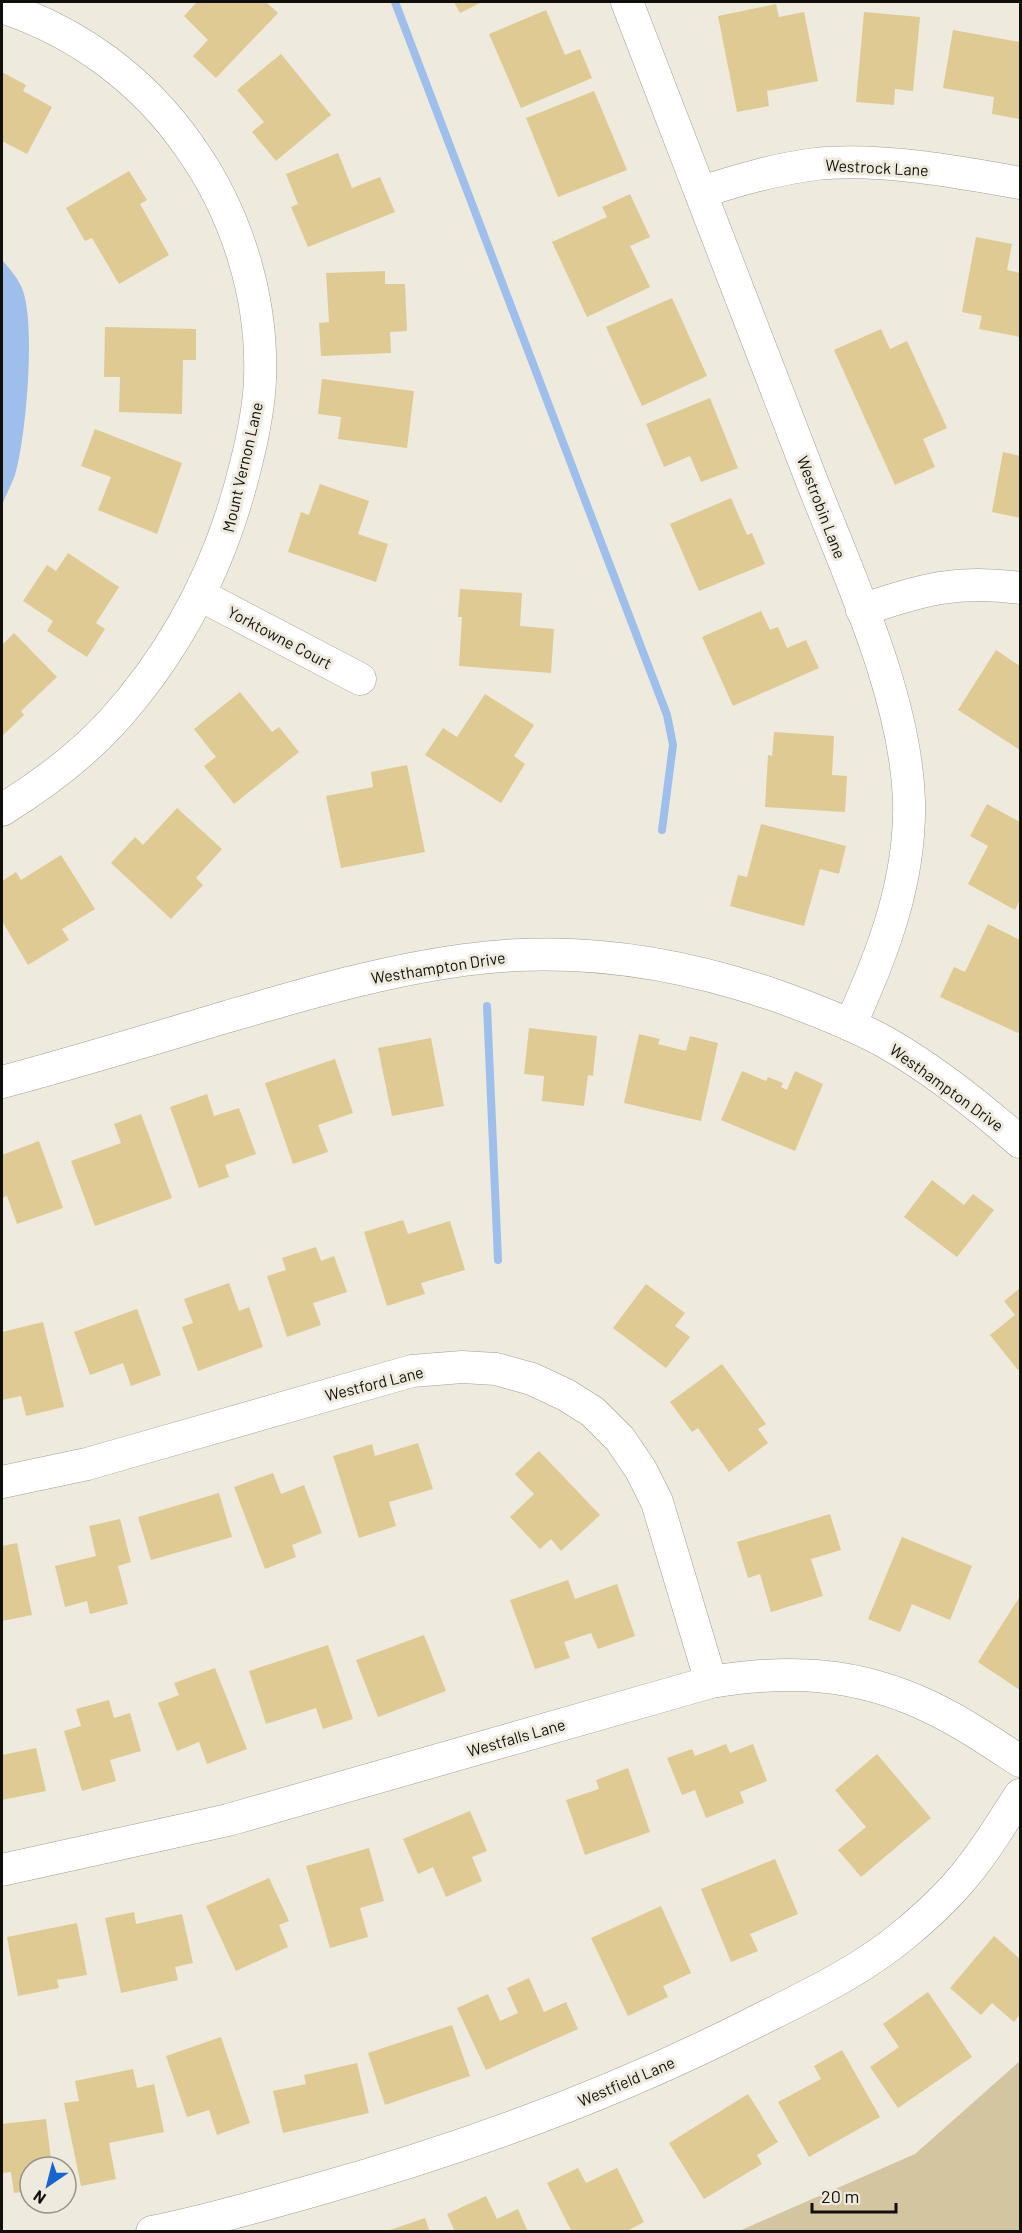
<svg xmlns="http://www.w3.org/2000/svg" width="1022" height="2233" font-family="Barlow,sans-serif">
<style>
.green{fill:#d4c5a1}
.water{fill:#9ebeec}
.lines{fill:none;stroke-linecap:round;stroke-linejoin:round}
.stream{stroke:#9ebeec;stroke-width:8}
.building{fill:#e0ca93}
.street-casing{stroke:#a29e94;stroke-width:33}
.street{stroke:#fff;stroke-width:32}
.labels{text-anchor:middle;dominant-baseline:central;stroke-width:6;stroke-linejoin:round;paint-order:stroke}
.street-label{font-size:16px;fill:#100f0b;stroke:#eeeade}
</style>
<rect width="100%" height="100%" fill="#eeeade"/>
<polygon class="green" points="1020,2061 1020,2231 739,2231 915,2154"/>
<path class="water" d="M2,260C9,268 17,277 21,286C37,318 26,440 15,475C11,485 6,495 2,505Z"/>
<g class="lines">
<g class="stream">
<polyline points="395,2 667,715 673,745 662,830"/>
<polyline points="487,1006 498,1260"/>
</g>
</g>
<g class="building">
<polygon points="197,2 266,2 278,13 216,78 193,56 208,40 184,16"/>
<polygon points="454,2 482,2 460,13"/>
<polygon points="776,4 779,17 804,12 818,81 767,91 769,106 737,112 718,16"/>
<polygon points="546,10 565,55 580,49 592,78 521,108 489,34"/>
<polygon points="864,12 920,17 913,91 895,89 894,105 856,102"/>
<polygon points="953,30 1020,42 1020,119 992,114 994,97 943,88"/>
<polygon points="281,54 331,115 276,161 252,132 264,122 237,90"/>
<polygon points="2,72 26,85 23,91 52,107 27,154 2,141"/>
<polygon points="594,91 627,170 558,197 526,118"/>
<polygon points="338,153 352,188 380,177 395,212 308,247 291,207 298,204 286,174"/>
<polygon points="129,171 147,200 140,204 169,255 119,284 92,238 85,241 66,208"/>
<polygon points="630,194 650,237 630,246 650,287 587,317 552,242 607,217 602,207"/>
<polygon points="976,237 1012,244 1007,270 1020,273 1020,337 979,329 982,316 962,312"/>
<polygon points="385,271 385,284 405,284 407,331 390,332 391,353 321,356 319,323 329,322 326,273"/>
<polygon points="672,298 707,376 642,406 606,327"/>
<polygon points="105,327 196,329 196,360 183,360 182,414 119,412 120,377 104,377"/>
<polygon points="881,329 890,349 907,341 947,428 923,439 935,467 895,485 834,350"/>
<polygon points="322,379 414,391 407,448 338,439 341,417 318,414"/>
<polygon points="710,398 738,468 701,482 690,456 664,467 646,424"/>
<polygon points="95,429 182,463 157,534 98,510 111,477 81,466"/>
<polygon points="1003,452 1020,456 1020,518 992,512"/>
<polygon points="320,484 369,501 358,534 388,544 376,582 288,552 301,512 309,515"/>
<polygon points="731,498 747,535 752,533 765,564 699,591 670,524"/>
<polygon points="68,553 119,587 96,623 105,629 87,657 47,631 53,621 23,601 47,565 56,571"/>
<polygon points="460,589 522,593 520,626 554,629 551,673 459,666 462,617 458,617"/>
<polygon points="761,611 770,630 778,627 787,648 806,640 819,668 733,706 702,637"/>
<polygon points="14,633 57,677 21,711 24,715 2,736 2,645"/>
<polygon points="996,650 1020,666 1020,750 958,710"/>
<polygon points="240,692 272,732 279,727 299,752 234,804 204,766 216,757 194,729"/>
<polygon points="485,694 534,725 514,756 525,764 501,803 425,755 443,728 457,737"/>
<polygon points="774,732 834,736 832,775 847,776 845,812 765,807 768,755 772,756"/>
<polygon points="407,765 425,852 341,868 326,796 373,787 371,772"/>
<polygon points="987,804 1020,822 1020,899 1015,910 968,884 988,846 970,836"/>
<polygon points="177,808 222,849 196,878 203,885 171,919 111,863 135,837 143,845"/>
<polygon points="761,824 846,846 839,874 820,869 804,926 730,906 738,875 747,877"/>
<polygon points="61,855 95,909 62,929 69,940 28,965 2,921 2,881 16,872 21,880"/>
<polygon points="988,924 1020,940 1020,1027 1018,1033 940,997 954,967 965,972"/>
<polygon points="529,1028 597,1036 593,1076 588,1075 584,1106 542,1101 544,1076 524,1074"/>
<polygon points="639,1034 660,1039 658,1044 686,1051 690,1036 718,1043 701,1121 624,1103"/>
<polygon points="431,1038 444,1106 392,1116 378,1048"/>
<polygon points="335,1059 353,1113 318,1125 328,1152 293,1164 265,1083"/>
<polygon points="742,1071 766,1081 768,1077 783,1083 781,1087 787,1090 795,1071 823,1084 795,1151 721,1120"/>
<polygon points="207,1094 214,1116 239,1108 256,1154 225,1165 229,1177 199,1188 170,1107"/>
<polygon points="141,1114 172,1198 95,1226 71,1161 121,1143 114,1124"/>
<polygon points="39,1141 63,1208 17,1224 7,1196 2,1198 2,1155"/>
<polygon points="932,1180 964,1205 973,1194 994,1210 957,1257 904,1217"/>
<polygon points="403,1220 408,1234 450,1221 465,1270 421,1283 425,1294 387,1306 364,1232"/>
<polygon points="316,1247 321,1261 334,1256 347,1292 313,1303 321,1325 287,1337 267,1276 286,1270 282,1258"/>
<polygon points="229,1283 239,1311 249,1307 263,1347 198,1371 182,1327 193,1323 184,1299"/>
<polygon points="646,1284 685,1313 675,1326 690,1337 666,1368 613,1328"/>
<polygon points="1020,1288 1020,1367 1018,1370 990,1335 1015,1315 1004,1301"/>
<polygon points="137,1309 161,1375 131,1386 123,1363 90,1375 74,1332"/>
<polygon points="43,1322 64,1407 26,1416 21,1396 2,1400 2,1332"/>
<polygon points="722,1364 766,1424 758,1429 768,1443 729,1472 698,1428 692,1432 670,1402"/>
<polygon points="418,1443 433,1489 389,1502 396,1526 359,1538 333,1456 372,1444 375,1456"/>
<polygon points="539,1451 600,1515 561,1551 551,1539 540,1549 510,1517 534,1494 515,1474"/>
<polygon points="273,1473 281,1494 304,1485 322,1533 292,1545 296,1557 265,1569 234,1487"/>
<polygon points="219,1493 232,1537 151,1560 138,1517"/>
<polygon points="830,1514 841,1550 811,1559 823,1596 771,1612 760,1574 748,1578 737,1542"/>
<polygon points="120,1519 131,1562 118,1566 128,1604 90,1614 87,1601 65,1607 55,1566 96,1556 89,1526"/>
<polygon points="902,1537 972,1566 950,1620 912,1604 900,1632 868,1619"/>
<polygon points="17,1543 32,1615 2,1621 2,1546"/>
<polygon points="568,1580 575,1599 617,1584 635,1636 598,1649 591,1633 564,1642 570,1658 535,1669 510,1600"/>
<polygon points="1020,1596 1020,1690 978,1662"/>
<polygon points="424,1635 446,1691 378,1717 356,1660"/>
<polygon points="328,1645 353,1719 323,1729 316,1708 266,1724 249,1671"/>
<polygon points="215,1668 247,1749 207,1764 199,1742 177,1751 158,1703 179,1695 174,1683"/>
<polygon points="109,1700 114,1718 130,1713 141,1751 110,1760 116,1781 82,1791 64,1731 81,1726 76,1709"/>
<polygon points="726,1744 730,1753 753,1744 767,1781 740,1792 744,1803 706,1818 695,1790 682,1795 667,1758 692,1749 695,1756"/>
<polygon points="36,1748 46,1791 2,1800 2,1755"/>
<polygon points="877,1754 931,1818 861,1877 838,1850 866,1827 835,1790"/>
<polygon points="628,1768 650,1832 585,1855 566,1800 599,1789 596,1780"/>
<polygon points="470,1811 487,1851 472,1857 482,1881 446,1897 433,1867 418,1874 403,1839"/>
<polygon points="369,1848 384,1901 360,1908 368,1937 330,1948 306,1866"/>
<polygon points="775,1859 798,1914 750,1934 758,1951 731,1962 701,1889"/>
<polygon points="269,1878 289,1921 279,1925 288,1947 236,1971 206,1906"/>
<polygon points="661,1906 691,1973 663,1986 668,1997 628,2016 591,1938"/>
<polygon points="134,1912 136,1924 182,1914 193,1963 175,1967 178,1980 121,1993 105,1918"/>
<polygon points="77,1923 87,1975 57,1980 59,1988 18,1996 7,1937"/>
<polygon points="994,1936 1020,1959 1020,2014 1014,2022 992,2003 981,2015 950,1988"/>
<polygon points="529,1978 544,2012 566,2002 578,2029 486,2070 457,2008 488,1994 500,2021 518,2013 507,1988"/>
<polygon points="928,1992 972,2057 898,2108 870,2067 899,2047 883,2024"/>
<polygon points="452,2025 470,2076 385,2105 368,2053"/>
<polygon points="221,2037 250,2123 217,2135 209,2110 187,2117 166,2056"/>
<polygon points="842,2050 880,2117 809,2157 778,2102 821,2079 814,2066"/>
<polygon points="357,2063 369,2113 283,2133 273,2091 306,2084 304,2075"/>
<polygon points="133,2069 137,2088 154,2084 164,2132 109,2143 116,2179 81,2186 64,2103 79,2101 75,2081"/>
<polygon points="748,2094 778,2142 757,2155 762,2164 704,2199 669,2143"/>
<polygon points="46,2119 52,2167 30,2167 30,2191 14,2193 11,2172 2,2173 2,2124"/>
<polygon points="578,2168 586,2183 617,2168 644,2222 625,2232 572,2232 547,2183"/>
<polygon points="486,2196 497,2219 518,2209 528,2232 455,2232 447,2214"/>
<polygon points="425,2218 430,2232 387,2232 387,2231"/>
</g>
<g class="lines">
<defs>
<g id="street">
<path d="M627,2C689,161 750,320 811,479C849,576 906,697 909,801C911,880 883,954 850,1025"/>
<path d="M2,7C78,32 143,80 189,146C237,213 263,298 260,379C259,408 253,436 246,464C223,560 179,648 112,722C80,757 42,785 2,810"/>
<path d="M701,192C739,180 776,169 816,164C877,157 960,172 1020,183"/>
<polyline points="200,595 360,679"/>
<path d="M862,610C920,590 958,579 1020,588"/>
<path d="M2,1082C77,1062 152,1039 226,1017C305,994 383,971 464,960C572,945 678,961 780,997C816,1010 852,1024 885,1042C934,1070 978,1105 1020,1142"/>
<polyline points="2,1482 87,1464 412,1371 462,1367 496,1369 532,1379 566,1395 593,1412 620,1439 641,1470 657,1502 711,1682"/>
<path d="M2,1870L228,1820L711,1682C789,1669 857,1672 930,1707C962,1722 991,1742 1020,1761"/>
<path d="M152,2232C206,2221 259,2206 312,2191C463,2149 611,2095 751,2024C805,1997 860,1972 906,1933C925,1917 944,1900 960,1881C983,1855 1001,1824 1020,1795"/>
</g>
</defs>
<use href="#street" class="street-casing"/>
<use href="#street" class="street"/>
</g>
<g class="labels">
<g class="street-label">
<text transform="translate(877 167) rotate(3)">Westrock Lane</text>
<text transform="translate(242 467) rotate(-77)">Mount Vernon Lane</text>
<text transform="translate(822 507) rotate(69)">Westrobin Lane</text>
<text transform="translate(280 637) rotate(28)">Yorktowne Court</text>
<text transform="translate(438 967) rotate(-9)">Westhampton Drive</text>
<text transform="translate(947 1087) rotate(36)">Westhampton Drive</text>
<text transform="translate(374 1383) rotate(-14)">Westford Lane</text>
<text transform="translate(516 1737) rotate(-16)">Westfalls Lane</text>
<text transform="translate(626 2081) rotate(-23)">Westfield Lane</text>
</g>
</g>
<rect width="1022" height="2233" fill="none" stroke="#100f0b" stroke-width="6"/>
<g transform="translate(48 2185) rotate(215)"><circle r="28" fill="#eeeade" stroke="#95928a" stroke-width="1.5"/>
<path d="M0-4.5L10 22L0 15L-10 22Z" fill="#1765cf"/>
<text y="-9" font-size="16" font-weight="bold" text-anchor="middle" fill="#100f0b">N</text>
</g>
<path d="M812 2203v9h84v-9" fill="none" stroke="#100f0b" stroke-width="3"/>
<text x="821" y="2203" font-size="18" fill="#100f0b" stroke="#eeeade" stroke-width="4.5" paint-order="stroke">20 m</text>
</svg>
